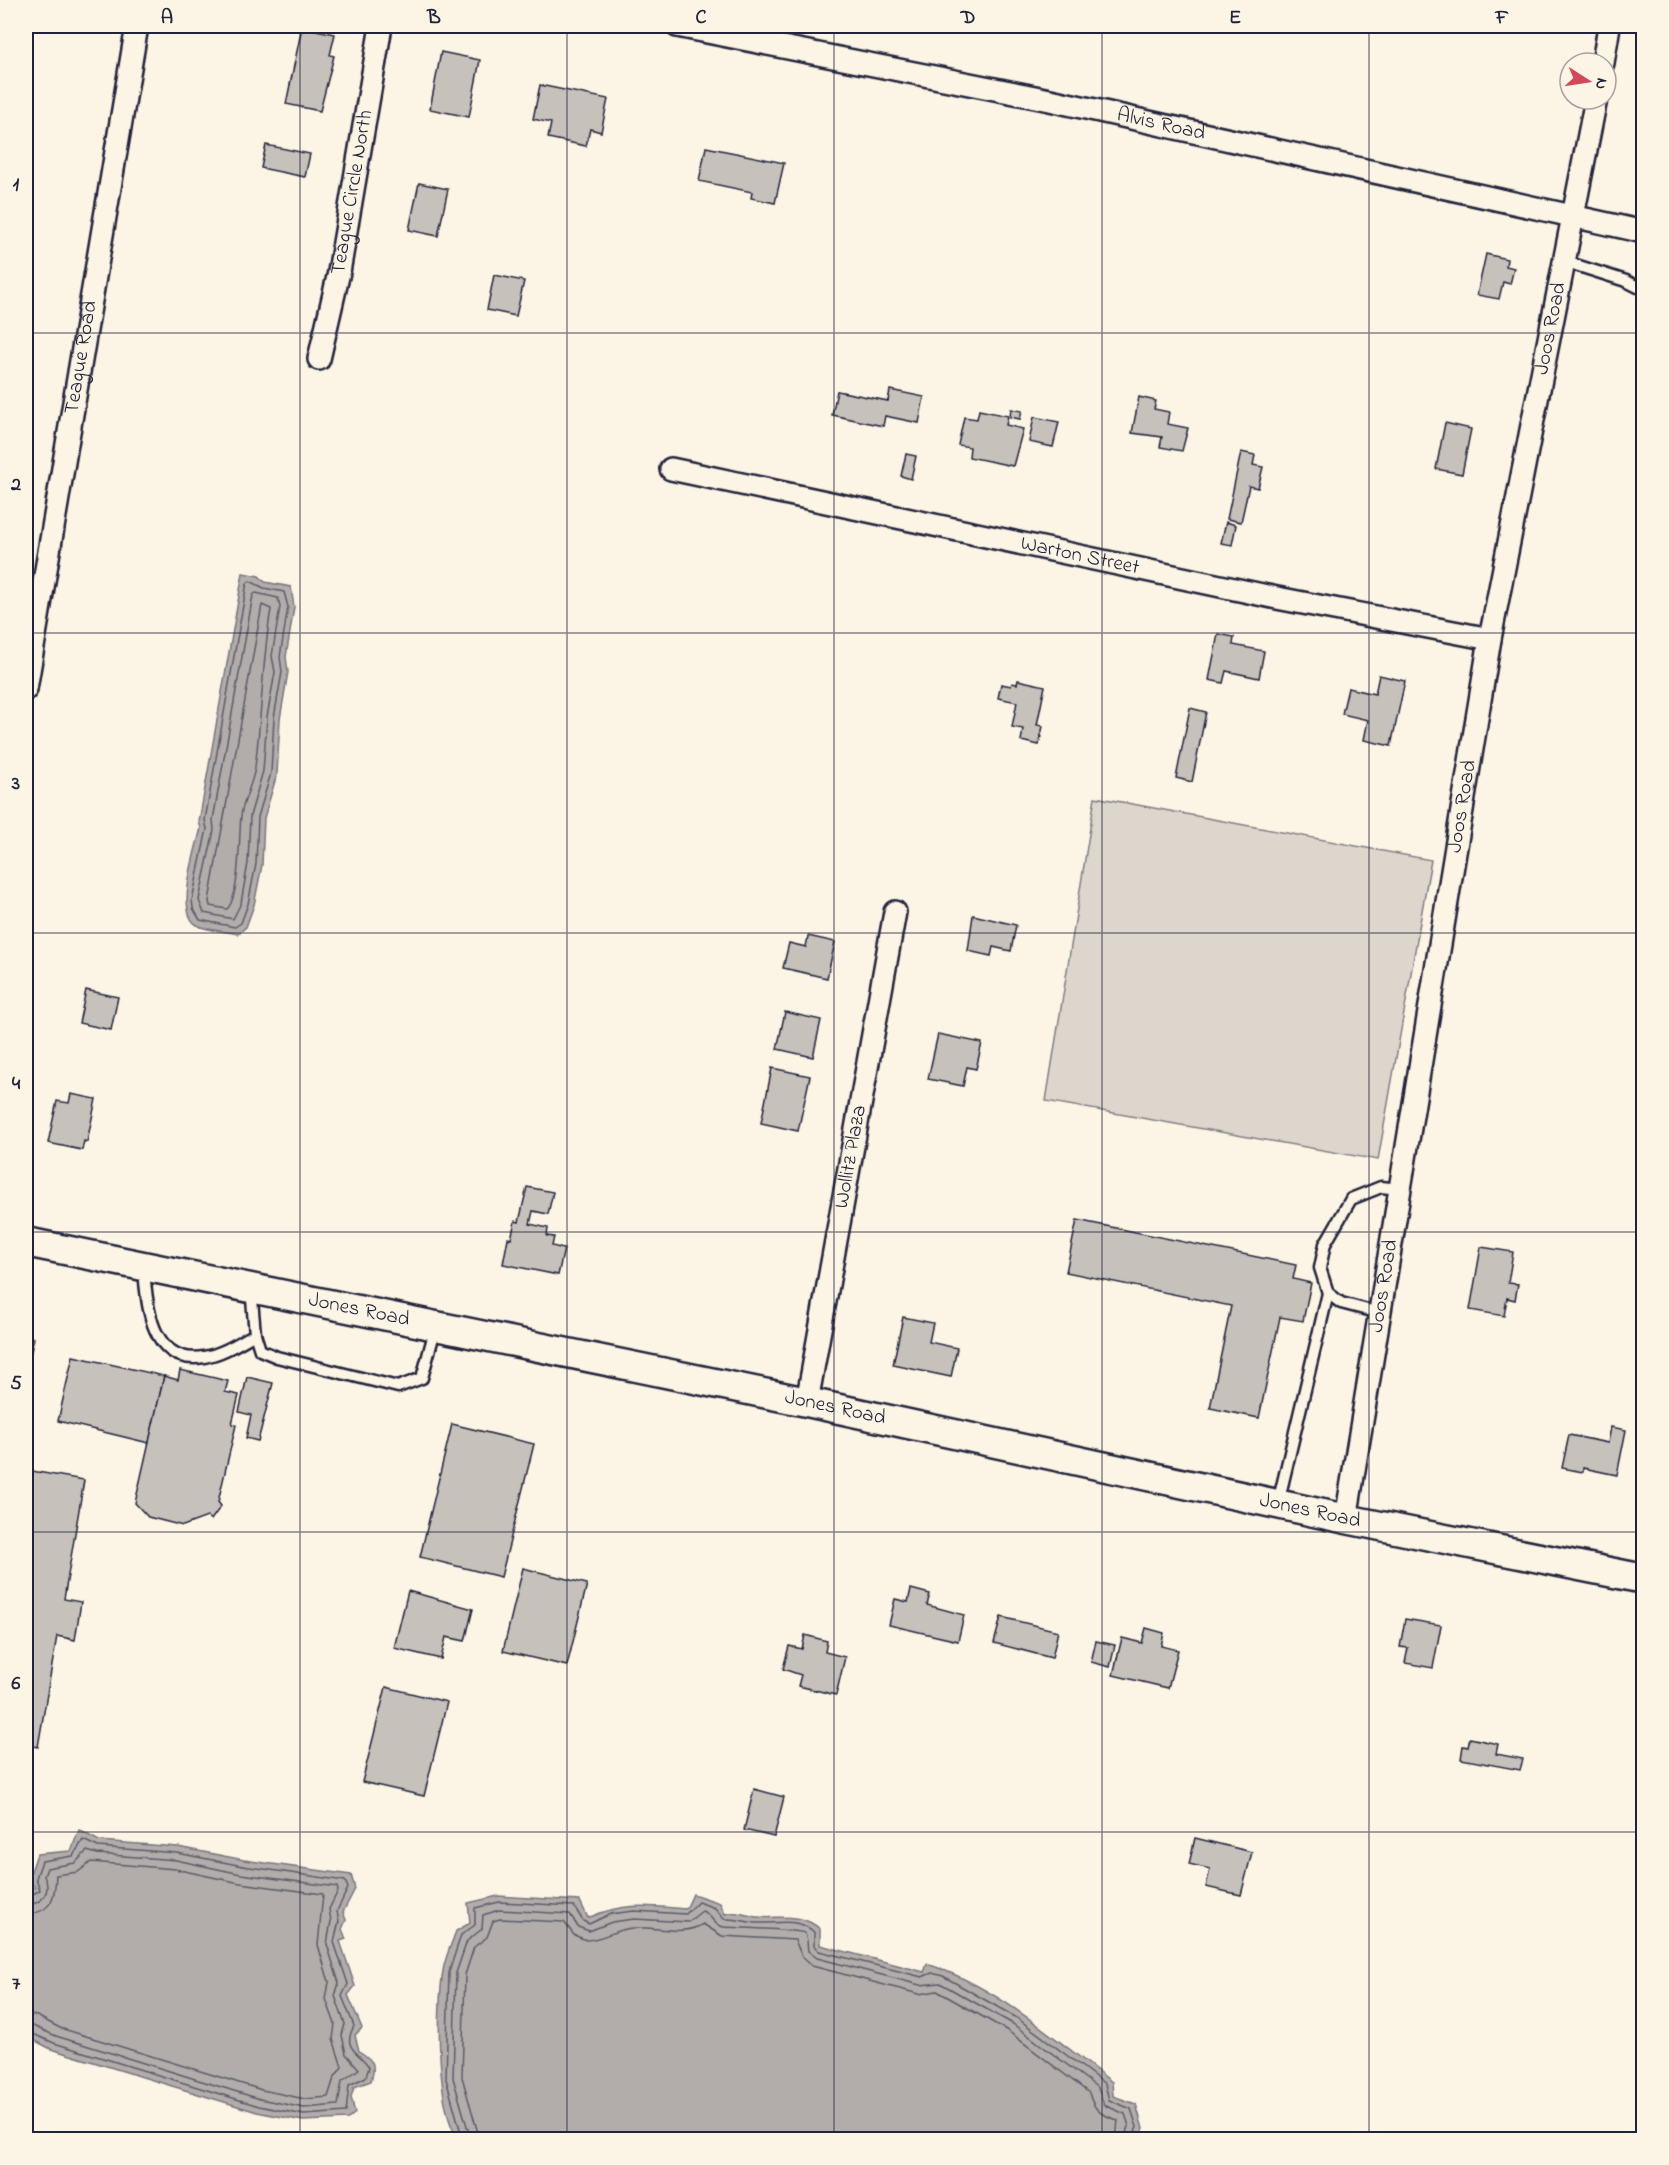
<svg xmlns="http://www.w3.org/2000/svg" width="1669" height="2165" font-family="'Indie Flower',sans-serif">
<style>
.green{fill:#dcd6cc;stroke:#7f7c84;stroke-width:1.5}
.water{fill:#b2adab;stroke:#78757e;stroke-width:1.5}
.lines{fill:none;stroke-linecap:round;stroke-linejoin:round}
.shore{stroke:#5c5a68;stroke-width:1.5}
.building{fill:#c6c1bb;stroke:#22223b;stroke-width:1.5}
.lane-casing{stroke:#22223b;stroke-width:15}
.street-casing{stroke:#22223b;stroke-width:26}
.secondary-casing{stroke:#22223b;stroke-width:33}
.lane{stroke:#fcf5e5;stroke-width:10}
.street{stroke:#fcf5e5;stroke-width:21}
.secondary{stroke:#fcf5e5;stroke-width:28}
.grid{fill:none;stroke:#22223b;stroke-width:1.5;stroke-opacity:0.55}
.labels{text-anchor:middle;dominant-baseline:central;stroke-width:4.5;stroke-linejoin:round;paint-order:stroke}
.street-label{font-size:21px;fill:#22223b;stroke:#fcf5e5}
.neatline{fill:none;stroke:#22223b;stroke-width:2}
.grid-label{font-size:20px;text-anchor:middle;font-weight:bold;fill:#22223b}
</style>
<rect width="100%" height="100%" fill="#fcf5e5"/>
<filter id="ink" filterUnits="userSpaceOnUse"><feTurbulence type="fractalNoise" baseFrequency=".0167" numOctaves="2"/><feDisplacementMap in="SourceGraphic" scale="12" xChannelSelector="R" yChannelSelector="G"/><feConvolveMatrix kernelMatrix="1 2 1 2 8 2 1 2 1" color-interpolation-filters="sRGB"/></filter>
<g filter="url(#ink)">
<polygon class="green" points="1095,797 1431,860 1378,1160 1046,1101"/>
<g class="water">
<path d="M243,573L259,576L265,582L291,587L294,607L286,657L288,672L280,719L277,774L264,818L262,865L254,905L246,927L238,934C226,931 207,931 197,925C175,913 196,849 201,828L199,822Z"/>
<path d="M79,1830L99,1841L178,1847L244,1860L351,1875L355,1889L343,1912L346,1920L342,1929L346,1939L340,1941L355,1986L348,1995L362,2028L355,2035L359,2051C374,2061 376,2064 371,2081L354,2087L351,2097L355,2113L348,2119L303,2121L257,2112L51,2049L26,2036V1893L35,1887L28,1880L37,1854L71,1851Z"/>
<path d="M693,1894L720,1903L725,1914C736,1910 746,1916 757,1917C781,1919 801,1912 820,1929V1945L924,1972L927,1964C996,1986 1055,2039 1112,2082L1113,2096L1136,2104L1143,2129L1138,2138L1133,2140L459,2139C436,2113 437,2006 443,1971C445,1957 452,1943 456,1931L470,1923L468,1903L498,1896L580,1901L588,1918C623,1902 649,1906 686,1909Z"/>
</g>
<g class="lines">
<g class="shore">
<polygon points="250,581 264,588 284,592 288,607 280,657 282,672 274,718 271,773 258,817 256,864 248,904 241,923 235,927 200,920 193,908 192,900 207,829 205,820 247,583"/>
<polygon points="256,593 278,598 280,607 272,656 275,672 267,717 263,771 250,816 248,863 241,903 233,919 204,913 199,900 214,830 213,820 253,595"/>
<path d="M262,605L271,609C262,662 262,714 255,767C253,784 243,799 241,816C239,834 240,898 227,909L210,906L209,901Z"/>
<path d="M26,1898L40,1890L36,1878L42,1861L73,1856L83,1840L98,1847L177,1853L243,1866L345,1881L348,1888L337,1911L339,1921L334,1942L348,1984L342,1996L354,2026C341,2050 360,2052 369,2067L366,2077L349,2085L346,2112L304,2115L259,2106L54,2043L26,2031"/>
<path d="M26,1905C43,1904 52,1891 44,1876L47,1868L75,1863L87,1851L97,1854L176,1860L241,1874L337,1887L338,1891L329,1909L331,1921L327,1944L339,1983L335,1996L345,2024L342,2035L346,2054L359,2069L342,2081L338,2105L304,2108L260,2099L56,2036L26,2023"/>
<path d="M26,1914C53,1913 55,1896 56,1875L78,1872L91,1862L175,1869L240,1883L323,1894L318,1945L329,1982L326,1999L335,2024L333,2039L342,2067L334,2078L328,2097L305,2099L262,2090L60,2028L37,2016L26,2014"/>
<path d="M463,2140L446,2079L449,1972L461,1935L475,1925V1908L499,1902L574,1906L583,1921L589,1924L610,1914L634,1911L686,1914L698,1902L715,1908L724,1919C736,1918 745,1922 757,1923C777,1924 799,1917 814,1932V1946L819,1951L922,1977L932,1973L943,1976L1017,2018L1105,2084L1109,2100L1131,2109L1137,2127L1132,2140"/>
<path d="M471,2140L453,2078L456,1973L467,1941L482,1929L483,1915L499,1910L570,1914L578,1927L589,1931L612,1922L634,1919L688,1922L702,1911C712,1914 713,1926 724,1927C736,1928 798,1929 804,1933C808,1936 807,1946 808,1951L817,1958L920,1985L940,1983L1013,2024L1098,2088L1104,2105L1125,2114L1129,2126L1125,2140"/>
<path d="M480,2140L462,2077L465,1975L474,1947L487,1937L493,1921L500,1919L564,1922L574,1935L586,1940C602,1940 616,1929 633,1928C656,1926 682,1937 703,1924L722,1936L795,1940L802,1957L812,1966L919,1994L937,1991L1008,2031L1089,2093C1094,2111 1101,2115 1118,2120L1116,2140"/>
</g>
</g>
<g class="building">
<polygon points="302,27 335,34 330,55 334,56 320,111 286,104"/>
<polygon points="441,52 480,60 469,117 430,109"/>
<polygon points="540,85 608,99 601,132 590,129 586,146 548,138 551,123 533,119"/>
<polygon points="266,145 310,154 305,177 261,168"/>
<polygon points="706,147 784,163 775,203 751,198 752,192 699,181"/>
<polygon points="419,183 448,189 438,236 409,230"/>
<polygon points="1486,254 1507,259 1506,266 1514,268 1510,284 1503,282 1499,299 1477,295"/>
<polygon points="494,275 524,281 516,316 487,310"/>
<polygon points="890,390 924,397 919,423 885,416 883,426 832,415 837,391 888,401"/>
<polygon points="1139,397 1156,401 1154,409 1169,412 1167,424 1188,428 1182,451 1160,447 1162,437 1132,433"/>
<polygon points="1011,409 1022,411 1020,419 1010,417"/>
<polygon points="979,410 1008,416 1006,425 1023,429 1013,466 969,457 970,447 958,445 964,417 977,419"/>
<polygon points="1034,417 1059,422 1053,447 1029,442"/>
<polygon points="1445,423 1471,429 1462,474 1436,469"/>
<polygon points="1241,452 1255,455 1253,465 1263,467 1258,488 1249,486 1241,522 1227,519"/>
<polygon points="906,454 916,456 911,479 901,476"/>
<polygon points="1226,522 1236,525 1232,545 1221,543"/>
<polygon points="1218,634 1234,637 1233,645 1264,651 1259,678 1226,671 1223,683 1209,680"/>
<polygon points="1379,675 1405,681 1391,746 1364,740 1368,720 1342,714 1348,688 1375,694"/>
<polygon points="1018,680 1045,686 1037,725 1043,726 1039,745 1021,741 1023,729 1012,727 1017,702 998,698 1001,684 1011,686 1012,683 1017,684"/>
<polygon points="1190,708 1206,712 1192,782 1176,778"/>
<polygon points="973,915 1016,925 1011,951 993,947 991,956 968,951"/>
<polygon points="808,936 835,942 827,978 783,968 789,943 806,947"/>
<polygon points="86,990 118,997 111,1030 79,1023"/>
<polygon points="785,1012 821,1020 813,1057 777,1049"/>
<polygon points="938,1034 982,1043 976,1069 967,1067 963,1086 928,1079"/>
<polygon points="772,1068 810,1076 798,1131 761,1123"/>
<polygon points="71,1094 96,1099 87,1142 84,1141 82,1150 48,1143 57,1101 69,1103"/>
<polygon points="527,1187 553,1192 548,1214 533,1211 530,1224 548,1228 547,1236 554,1237 552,1246 564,1249 558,1275 503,1264 508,1238 511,1239 515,1221 519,1222"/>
<polygon points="1077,1220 1296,1265 1293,1279 1311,1283 1303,1321 1280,1317 1259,1418 1210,1408 1231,1306 1066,1272"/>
<polygon points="1481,1247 1513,1252 1508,1283 1518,1284 1515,1300 1507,1298 1504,1316 1470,1310"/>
<polygon points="903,1317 933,1323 929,1342 957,1348 951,1377 893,1365"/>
<polygon points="26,1336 34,1338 29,1360 26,1359"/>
<polygon points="73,1356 164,1376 149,1443 58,1421"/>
<polygon points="180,1370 228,1381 225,1392 239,1395 232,1424 236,1425 218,1502 221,1506 211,1520 207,1517 183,1526 148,1517 135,1503 164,1376 178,1380"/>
<polygon points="247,1377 273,1383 258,1441 246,1438 251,1415 239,1412"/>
<polygon points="452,1424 534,1444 501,1577 420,1557"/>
<polygon points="1611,1427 1626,1430 1617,1475 1583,1468 1583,1472 1562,1468 1569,1435 1608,1443"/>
<polygon points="26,1470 84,1480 64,1599 81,1602 75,1640 57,1636 38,1747 32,1746 26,1784"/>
<polygon points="523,1568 587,1584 567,1666 503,1651"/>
<polygon points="911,1589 930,1594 927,1605 964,1615 958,1641 889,1625 895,1599 908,1602"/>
<polygon points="408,1591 473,1609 465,1641 446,1637 441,1659 394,1648"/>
<polygon points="1001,1617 1058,1631 1052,1658 994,1643"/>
<polygon points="1405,1619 1441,1625 1433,1668 1405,1663 1408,1648 1400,1647"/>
<polygon points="1146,1628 1164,1633 1161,1646 1178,1650 1168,1688 1113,1675 1122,1638 1142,1643"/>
<polygon points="805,1635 827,1641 825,1652 845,1657 836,1695 798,1686 801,1675 783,1669 789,1646 802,1649"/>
<polygon points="1096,1641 1115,1645 1110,1667 1091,1662"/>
<polygon points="386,1687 447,1702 424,1796 362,1782"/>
<polygon points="1470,1738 1498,1744 1496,1754 1523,1759 1520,1770 1461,1759 1463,1746 1468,1747"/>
<polygon points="754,1789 784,1797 774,1837 744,1830"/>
<polygon points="1195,1838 1252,1852 1241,1895 1206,1887 1210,1869 1189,1864"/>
</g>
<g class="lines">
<defs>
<g id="lane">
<polyline points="763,43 767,26"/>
<polyline points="1563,261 1626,281 1644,290"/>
<path d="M144,1267C146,1304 151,1366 204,1357C222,1354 239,1343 255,1334"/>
<polyline points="251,1288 255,1334 260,1350 277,1357 398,1387 422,1378 436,1326"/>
<polyline points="1379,1313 1341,1303 1328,1293 1320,1268 1325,1244 1351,1199 1381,1187 1400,1189"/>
<polyline points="1278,1503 1328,1293"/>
</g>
<g id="street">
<path id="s1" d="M677,26L1050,100L1644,232"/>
<polyline points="1603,63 1609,26"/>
<path id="s2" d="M319,359L339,272L381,26"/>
<path id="s3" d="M671,469L1277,598L1490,639"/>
<path id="s4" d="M26,689L137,26"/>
<path id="s5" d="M807,1402L895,912"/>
<path id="s6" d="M1346,1519L1490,639L1596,99"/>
</g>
<g id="secondary">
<path id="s7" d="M26,1242L807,1402L1346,1519L1644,1579"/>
</g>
</defs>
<use href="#lane" class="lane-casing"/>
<use href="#street" class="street-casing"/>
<use href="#secondary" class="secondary-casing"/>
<use href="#lane" class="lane"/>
<use href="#street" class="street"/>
<use href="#secondary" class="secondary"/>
</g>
</g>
<path class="grid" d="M300,26V2140M567,26V2140M834,26V2140M1102,26V2140M1369,26V2140M26,333H1644M26,633H1644M26,933H1644M26,1232H1644M26,1532H1644M26,1832H1644"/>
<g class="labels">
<g class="street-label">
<text stroke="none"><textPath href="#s1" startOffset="494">Alvis Road</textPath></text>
<text stroke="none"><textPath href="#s2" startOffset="170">Teague Circle North</textPath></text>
<text stroke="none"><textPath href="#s6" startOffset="1208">Joos Road</textPath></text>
<text stroke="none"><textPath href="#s4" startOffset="336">Teague Road</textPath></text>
<text stroke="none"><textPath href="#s3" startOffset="418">Warton Street</textPath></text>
<text stroke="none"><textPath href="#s6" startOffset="722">Joos Road</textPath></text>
<text stroke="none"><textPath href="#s5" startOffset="249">Wollitz Plaza</textPath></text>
<text stroke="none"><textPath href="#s6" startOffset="236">Joos Road</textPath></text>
<text stroke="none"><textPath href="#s7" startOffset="340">Jones Road</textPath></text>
<text stroke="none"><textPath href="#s7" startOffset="826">Jones Road</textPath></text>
<text stroke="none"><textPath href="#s7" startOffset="1312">Jones Road</textPath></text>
</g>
</g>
<rect width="1669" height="2165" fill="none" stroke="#fcf5e5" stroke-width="66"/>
<g transform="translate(1588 81) rotate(102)"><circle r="28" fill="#fcf5e5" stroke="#a5a1a1" stroke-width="1.5"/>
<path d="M0-4.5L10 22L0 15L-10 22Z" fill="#d1495b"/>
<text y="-9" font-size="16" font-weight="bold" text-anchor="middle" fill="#22223b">N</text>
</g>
<rect x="33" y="33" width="1603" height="2099" class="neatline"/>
<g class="grid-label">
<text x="167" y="23">A</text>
<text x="434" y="23">B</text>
<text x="701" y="23">C</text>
<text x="968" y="23">D</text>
<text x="1235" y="23">E</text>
<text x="1502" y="23">F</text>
<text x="16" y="190">1</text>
<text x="16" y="490">2</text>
<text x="16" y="789">3</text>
<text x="16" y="1089">4</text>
<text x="16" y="1389">5</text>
<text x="16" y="1689">6</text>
<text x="16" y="1989">7</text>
</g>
</svg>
